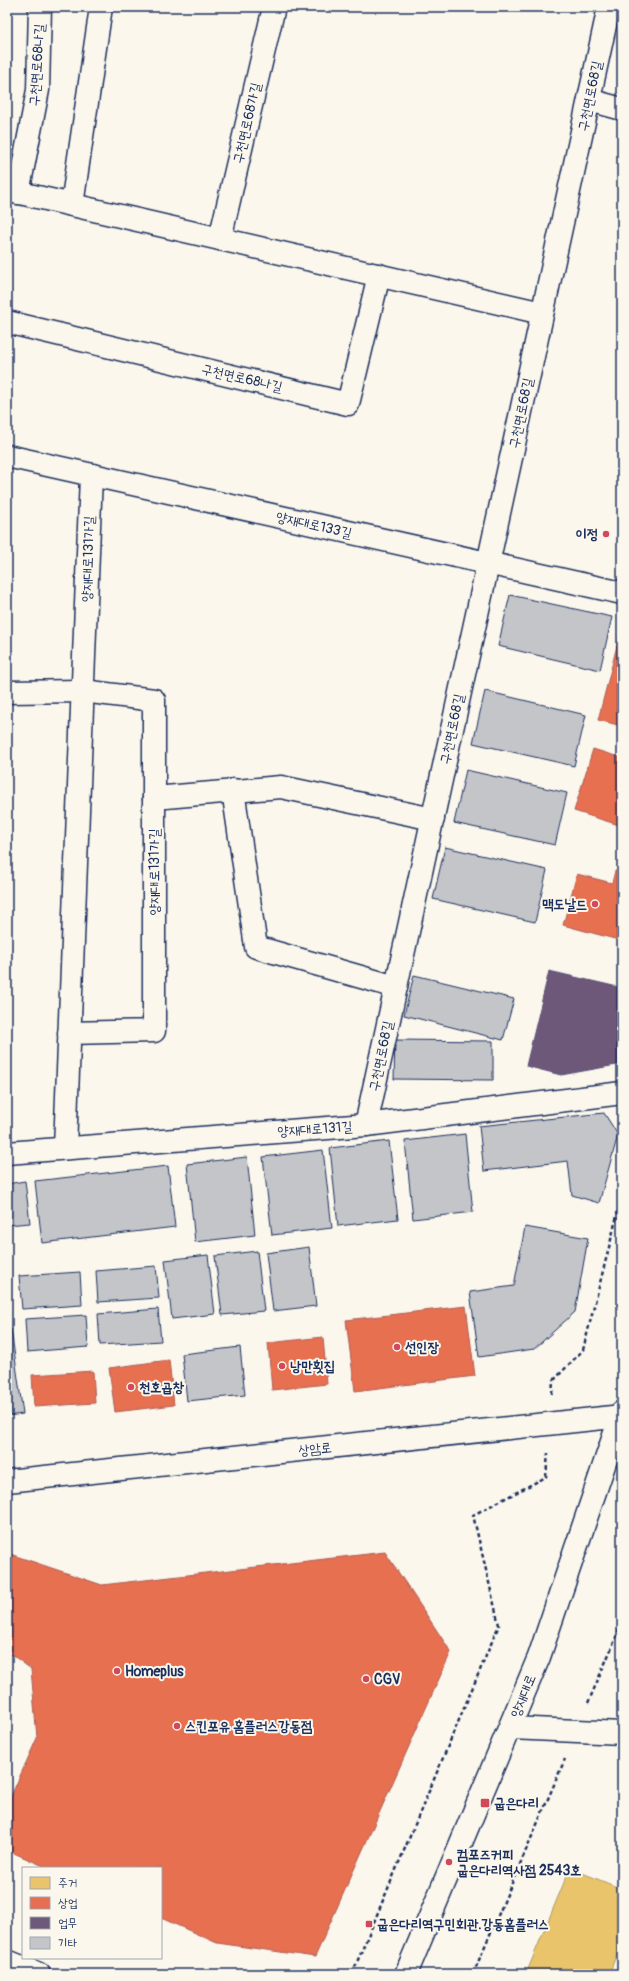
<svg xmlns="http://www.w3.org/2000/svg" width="629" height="1981" font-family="Pangolin,'Poor Story',sans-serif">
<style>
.homes{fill:#e9c46a;stroke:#ab9766}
.shops{fill:#e76f51;stroke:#aa5c55}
.offices{fill:#6d597a;stroke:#544c72}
.building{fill:#c3c5c9;stroke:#1b2f5e}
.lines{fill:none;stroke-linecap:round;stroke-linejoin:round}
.minor-casing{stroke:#1b2f5e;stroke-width:25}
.tertiary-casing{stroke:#1b2f5e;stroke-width:25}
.primary-casing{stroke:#1b2f5e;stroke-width:25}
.path{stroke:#1b2f5e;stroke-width:2.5;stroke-dasharray:4 3;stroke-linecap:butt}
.minor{stroke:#fbf7ec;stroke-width:22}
.tertiary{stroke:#fbf7ec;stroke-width:22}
.primary{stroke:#fbf7ec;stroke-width:22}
.poi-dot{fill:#d1495b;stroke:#fbf7ec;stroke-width:1.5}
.labels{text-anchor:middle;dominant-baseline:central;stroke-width:4;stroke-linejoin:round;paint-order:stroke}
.street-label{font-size:14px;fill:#1b2f5e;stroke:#fbf7ec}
.poi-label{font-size:14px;font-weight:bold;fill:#1b2f5e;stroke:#fbf7ec;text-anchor:start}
</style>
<rect width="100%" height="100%" fill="#fbf7ec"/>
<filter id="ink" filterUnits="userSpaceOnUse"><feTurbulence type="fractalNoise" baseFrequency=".025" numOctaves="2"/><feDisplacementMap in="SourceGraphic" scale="8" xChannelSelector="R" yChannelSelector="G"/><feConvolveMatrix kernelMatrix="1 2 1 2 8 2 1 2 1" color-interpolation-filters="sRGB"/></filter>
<g filter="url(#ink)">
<polygon class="homes" points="570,1868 622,1889 622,1941 609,1974 526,1974"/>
<g class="shops">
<polygon points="622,626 622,726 598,720"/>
<polygon points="593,749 622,758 622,826 574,811"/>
<polygon points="615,871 622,872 622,941 563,925 577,874 612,883"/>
<polygon points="466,1306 475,1376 355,1391 346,1320"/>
<polygon points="323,1337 327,1384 272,1390 268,1343"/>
<polygon points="169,1360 174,1405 115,1412 109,1368"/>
<polygon points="93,1371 95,1403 34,1407 32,1375"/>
<polygon points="385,1552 451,1652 315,1957 217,1943 161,1918 161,1868 48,1868 7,1850 7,1805 37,1738 31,1669 7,1651 7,1553 102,1585"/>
</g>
<polygon class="offices" points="549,971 622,988 622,1064 561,1075 526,1066"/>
<g class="building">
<polygon points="510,595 612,617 600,670 498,646"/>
<polygon points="485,691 586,715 574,766 473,743"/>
<polygon points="466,770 567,793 555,845 454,823"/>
<polygon points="445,847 547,870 535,922 433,899"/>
<polygon points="414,975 514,999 503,1040 404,1015"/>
<polygon points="395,1040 493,1041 493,1080 394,1079"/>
<polygon points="604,1113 618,1135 599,1203 572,1195 568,1161 484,1171 479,1126"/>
<polygon points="465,1134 473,1212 413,1219 405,1141"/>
<polygon points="389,1141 398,1219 338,1226 330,1148"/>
<polygon points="323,1150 332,1228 272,1235 263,1157"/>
<polygon points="247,1157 255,1235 195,1242 187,1164"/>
<polygon points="168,1166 175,1227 42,1243 35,1181"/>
<polygon points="25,1181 30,1223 7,1225 7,1184"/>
<polygon points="525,1227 588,1238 575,1312 534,1349 479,1357 470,1292 514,1286"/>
<polygon points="309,1247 316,1306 273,1311 266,1253"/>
<polygon points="257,1251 264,1311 222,1315 215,1256"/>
<polygon points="208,1255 215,1314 172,1319 165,1260"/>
<polygon points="156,1266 159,1298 98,1302 96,1271"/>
<polygon points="80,1272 82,1305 22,1309 19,1276"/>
<polygon points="158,1309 161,1341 100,1345 98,1314"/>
<polygon points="86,1315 88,1347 27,1352 25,1319"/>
<polygon points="11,1329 23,1414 7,1416 7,1330"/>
<polygon points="240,1347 245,1395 187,1401 182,1354"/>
</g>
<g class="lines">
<defs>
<g id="minor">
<polyline points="589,100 622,109"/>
<polyline points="7,190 542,313"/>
<polyline points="18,193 38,90 40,7"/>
<polyline points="72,205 101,7"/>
<polyline points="220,239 274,7"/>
<polyline points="7,322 348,404 379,275"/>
<polyline points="7,456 622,593"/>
<polyline points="7,692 83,691 154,700 154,1031 69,1033"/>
<polyline points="233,790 256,947 396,987"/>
<polyline points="154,798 281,787 433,819"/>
<polyline points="366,1125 609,7"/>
<polyline points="65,1148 91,475"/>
<polyline points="7,1153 366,1125 622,1093"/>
<polyline points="510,1728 622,1733"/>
<polyline points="7,1961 39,1974"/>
</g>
<polyline id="tertiary" points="7,1481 622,1416"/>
<polyline id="primary" points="406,1974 539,1657 622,1412"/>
</defs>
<use href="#minor" class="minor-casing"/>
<use href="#tertiary" class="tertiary-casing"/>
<use href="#primary" class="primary-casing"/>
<g class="path">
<polyline points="552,1394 553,1381 583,1350 622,1196"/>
<polyline points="588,1703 618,1633 622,1618"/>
<polyline points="352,1974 499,1625 473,1515 546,1477 548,1453"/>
<polyline points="473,1974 565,1759"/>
</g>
<use href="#minor" class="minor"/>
<use href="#tertiary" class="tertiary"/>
<use href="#primary" class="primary"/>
</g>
</g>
<g class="poi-dot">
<circle cx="606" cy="534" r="4"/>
<circle cx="595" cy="904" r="4"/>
<circle cx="397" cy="1347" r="4"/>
<circle cx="282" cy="1366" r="4"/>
<circle cx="131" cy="1387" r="4"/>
<circle cx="117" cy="1671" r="4"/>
<circle cx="366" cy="1679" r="4"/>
<circle cx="177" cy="1726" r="4"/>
<rect x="480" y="1798" width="10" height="10" rx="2"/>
<circle cx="449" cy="1862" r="4"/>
<rect x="365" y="1920" width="8" height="8" rx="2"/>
</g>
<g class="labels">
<g class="street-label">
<text transform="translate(37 65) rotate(-86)">구천면로68나길</text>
<text transform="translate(590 96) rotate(-78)">구천면로68길</text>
<text transform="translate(247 123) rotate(-77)">구천면로68가길</text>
<text transform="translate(242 378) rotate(13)">구천면로68나길</text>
<text transform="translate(521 413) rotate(-78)">구천면로68길</text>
<text transform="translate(314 525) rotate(13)">양재대로133길</text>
<text transform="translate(88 559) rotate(-88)">양재대로131가길</text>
<text transform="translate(452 729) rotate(-78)">구천면로68길</text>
<text transform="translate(154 872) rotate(-90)">양재대로131가길</text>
<text transform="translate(381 1056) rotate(-78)">구천면로68길</text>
<text transform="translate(315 1129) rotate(-4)">양재대로131길</text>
<text transform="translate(315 1449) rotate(-6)">상암로</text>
<text transform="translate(523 1696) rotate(-68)">양재대로</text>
</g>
<g class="poi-label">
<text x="598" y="534" text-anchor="end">이정</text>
<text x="587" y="904" text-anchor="end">맥도날드</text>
<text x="405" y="1347">선인장</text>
<text x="290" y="1366">낭만횟집</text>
<text x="139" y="1387">천호곱창</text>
<text x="125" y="1671">Homeplus</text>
<text x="374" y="1679">CGV</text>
<text x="185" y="1726">스킨포유 홈플러스강동점</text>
<text x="494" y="1803">굽은다리</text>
<text x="457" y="1854">컴포즈커피<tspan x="457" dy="16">굽은다리역사점 2543호</tspan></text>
<text x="377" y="1924">굽은다리역구민회관.강동홈플러스</text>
</g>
</g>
<rect width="629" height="1981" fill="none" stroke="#fbf7ec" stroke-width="24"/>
<rect x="12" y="12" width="605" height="1957" fill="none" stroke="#1b2f5e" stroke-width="1.5" filter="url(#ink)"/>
<rect x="22" y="1867" width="140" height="92" fill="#fbf7ec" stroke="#a1a7b3"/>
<rect x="30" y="1877" width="20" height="12" fill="#e9c46a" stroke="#a1a7b3"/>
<text x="58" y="1887" font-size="12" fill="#1b2f5e">주거</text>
<rect x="30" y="1897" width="20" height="12" fill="#e76f51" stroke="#a1a7b3"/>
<text x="58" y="1907" font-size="12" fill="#1b2f5e">상업</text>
<rect x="30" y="1917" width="20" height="12" fill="#6d597a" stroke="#a1a7b3"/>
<text x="58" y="1927" font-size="12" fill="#1b2f5e">업무</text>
<rect x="30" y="1937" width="20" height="12" fill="#c3c5c9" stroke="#a1a7b3"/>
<text x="58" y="1947" font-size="12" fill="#1b2f5e">기타</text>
</svg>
